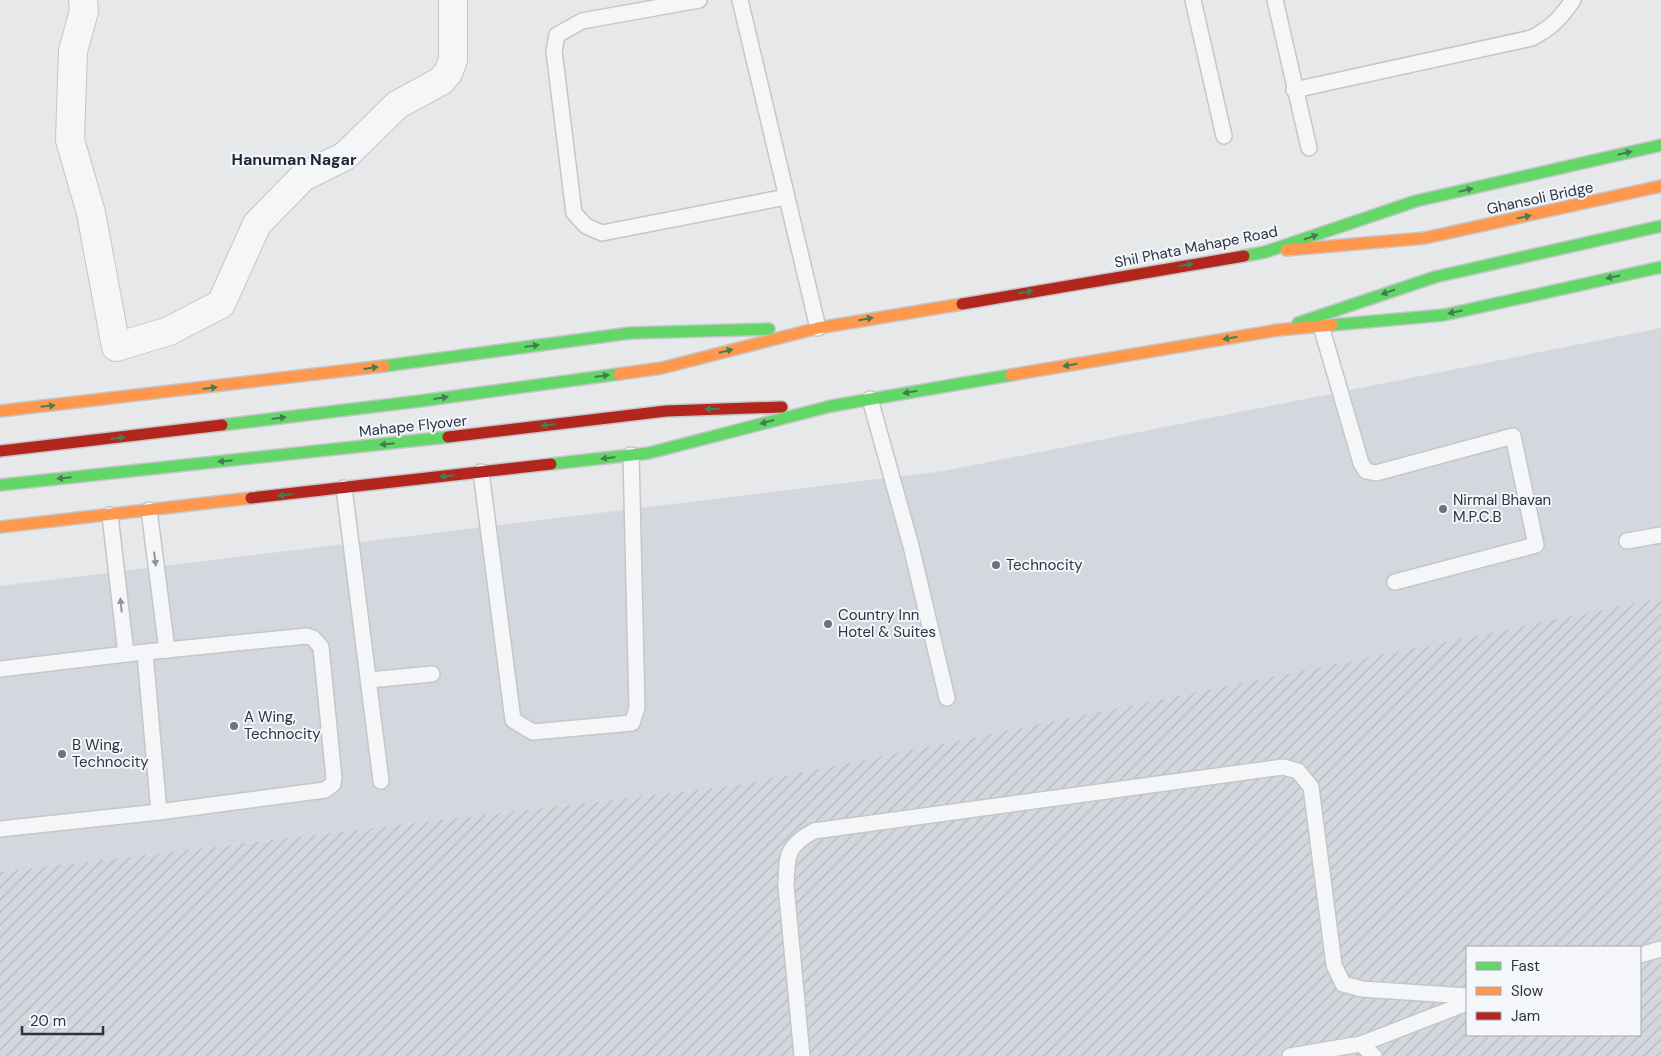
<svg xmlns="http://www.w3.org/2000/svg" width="1661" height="1056" font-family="'DM Sans',sans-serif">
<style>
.built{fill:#d4d7dd;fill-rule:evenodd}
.industrial{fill:url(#industrial-furrows);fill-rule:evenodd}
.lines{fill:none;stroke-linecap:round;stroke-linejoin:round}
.lane-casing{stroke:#c4c6c8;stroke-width:18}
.street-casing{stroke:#c4c6c8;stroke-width:30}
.fast-casing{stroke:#c4c6c8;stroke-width:14}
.slow-casing{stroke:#c4c6c8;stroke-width:14}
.jam-casing{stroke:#c4c6c8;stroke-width:14}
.lane{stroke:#f5f6f7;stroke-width:15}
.street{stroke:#f5f6f7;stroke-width:28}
.fast{stroke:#63d668;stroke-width:11}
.slow{stroke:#ff974d;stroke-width:11}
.jam{stroke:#b3261e;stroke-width:11}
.oneway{fill:#447d55}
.oneway2{fill:#90959e}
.poi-dot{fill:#6c737f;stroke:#f4f6f9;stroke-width:2}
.labels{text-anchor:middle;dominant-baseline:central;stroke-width:4;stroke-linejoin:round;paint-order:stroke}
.street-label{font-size:15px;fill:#2b3445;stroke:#f4f6f9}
.poi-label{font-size:15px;fill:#2b3445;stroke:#f4f6f9;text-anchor:start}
.neighbourhood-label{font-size:16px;font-weight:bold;fill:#1d2536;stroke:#f4f6f9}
</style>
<defs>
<pattern id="industrial-furrows" width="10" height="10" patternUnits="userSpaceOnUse" patternTransform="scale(1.25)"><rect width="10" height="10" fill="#d4d7dd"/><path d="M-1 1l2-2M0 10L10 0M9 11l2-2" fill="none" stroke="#b6b9bf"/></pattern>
</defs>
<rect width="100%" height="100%" fill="#e6e8ea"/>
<path class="built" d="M1661,328V1056H781L745,784L0,872V586L944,471ZM1467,947H1640V1035H1467Z"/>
<path class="industrial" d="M1661,598V1056H0V872L745,784ZM1467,947H1640V1035H1467Z"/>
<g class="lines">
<defs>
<g id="lane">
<polyline points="699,0 582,21 557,35 554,51 574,213 586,226 602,233 786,197"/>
<polyline points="740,0 818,328"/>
<polyline points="1193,0 1224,136"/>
<polyline points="1275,0 1309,148"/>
<path d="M1294,90L1532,38C1552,27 1560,19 1573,0"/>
<polyline points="1321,326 1361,463 1366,471 1376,473 1513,436 1536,545 1395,582"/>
<polyline points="870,399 911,546 947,698"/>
<polyline points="481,472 513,720 533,732 632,723 637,708 631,455"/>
<polyline points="344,488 381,781"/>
<polyline points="149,510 167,650"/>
<polyline points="110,515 126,654"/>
<polyline points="1627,541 1661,535"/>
<polyline points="145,653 159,812"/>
<polyline points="0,669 126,654 307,636 313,638 321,647 334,778 333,784 325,790 159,812 0,829"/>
<polyline points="369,680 432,674"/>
<polyline points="1640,955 1661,949"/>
<polyline points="1361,1044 1374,1056"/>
<path d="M802,1056L786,886C787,855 786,846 814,831L1283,767L1298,771L1311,787L1334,965L1343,984L1362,989L1467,996"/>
<polyline points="1290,1056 1361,1044 1467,1003"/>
</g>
<polyline id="street" points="83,0 84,11 73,51 70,140 91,213 116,347 169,331 221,304 257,224 303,177 345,156 397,105 441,81 448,73 453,60 453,0"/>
<g id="fast">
<polyline points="1244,256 1265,252 1416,201 1661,145"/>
<polyline points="1298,323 1435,277 1661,226"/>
<polyline points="1332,325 1444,315 1661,267"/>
<polyline points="384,366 630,333 769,329"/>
<polyline points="222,425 420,401 619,374"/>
<polyline points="551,464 649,453 831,406 1011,375"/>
<polyline points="0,485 448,437"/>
</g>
<g id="slow">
<polyline points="1286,250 1425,238 1661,186"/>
<polyline points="619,374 662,368 818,328 962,304"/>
<polyline points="1011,375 1278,330 1332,325"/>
<polyline points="0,411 384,366"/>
<polyline points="0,527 251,498"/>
</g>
<g id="jam">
<polyline points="962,304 1244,256"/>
<polyline points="448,437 666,411 782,407"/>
<polyline points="0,451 222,425"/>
<polyline points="251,498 551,464"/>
</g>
</defs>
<use href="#lane" class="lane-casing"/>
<use href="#street" class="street-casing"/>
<use href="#fast" class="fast-casing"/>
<use href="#slow" class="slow-casing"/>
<use href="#jam" class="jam-casing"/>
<use href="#lane" class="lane"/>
<use href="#street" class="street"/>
<use href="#fast" class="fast"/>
<use href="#slow" class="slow"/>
<use href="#jam" class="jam"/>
</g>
<defs><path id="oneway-solid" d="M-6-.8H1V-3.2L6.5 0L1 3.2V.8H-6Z" transform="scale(1.25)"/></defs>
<g class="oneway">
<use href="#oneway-solid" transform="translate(1625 153) rotate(-13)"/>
<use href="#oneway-solid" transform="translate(1466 190) rotate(-13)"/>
<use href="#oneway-solid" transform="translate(1524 217) rotate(-12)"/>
<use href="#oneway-solid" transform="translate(1311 237) rotate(-19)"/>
<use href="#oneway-solid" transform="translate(1186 265) rotate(-10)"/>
<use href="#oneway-solid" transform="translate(1613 277) rotate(168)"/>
<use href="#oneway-solid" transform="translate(1026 292) rotate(-10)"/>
<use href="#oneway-solid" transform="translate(1388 292) rotate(161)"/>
<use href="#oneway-solid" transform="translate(1455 312) rotate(168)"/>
<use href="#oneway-solid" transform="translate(866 319) rotate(-10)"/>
<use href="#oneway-solid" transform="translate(1230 338) rotate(170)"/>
<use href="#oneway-solid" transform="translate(532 346) rotate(-8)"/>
<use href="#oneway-solid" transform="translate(726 351) rotate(-14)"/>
<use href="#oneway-solid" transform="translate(1070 365) rotate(170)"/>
<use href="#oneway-solid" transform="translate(371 368) rotate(-8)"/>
<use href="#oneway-solid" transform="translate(602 376) rotate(-8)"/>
<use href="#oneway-solid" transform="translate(210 388) rotate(-7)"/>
<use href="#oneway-solid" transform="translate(910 392) rotate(170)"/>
<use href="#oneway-solid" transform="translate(441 398) rotate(-8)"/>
<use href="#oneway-solid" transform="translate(48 406) rotate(-6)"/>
<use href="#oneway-solid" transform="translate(712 409) rotate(178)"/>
<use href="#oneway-solid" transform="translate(279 418) rotate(-7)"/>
<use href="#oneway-solid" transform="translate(767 422) rotate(165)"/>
<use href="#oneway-solid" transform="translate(548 425) rotate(173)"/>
<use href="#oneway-solid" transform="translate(118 438) rotate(-7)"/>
<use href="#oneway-solid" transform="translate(387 444) rotate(174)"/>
<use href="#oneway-solid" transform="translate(608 458) rotate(173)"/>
<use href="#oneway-solid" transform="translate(225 461) rotate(174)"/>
<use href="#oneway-solid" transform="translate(447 476) rotate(174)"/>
<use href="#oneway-solid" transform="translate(64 478) rotate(174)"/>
<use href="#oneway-solid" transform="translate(285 495) rotate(173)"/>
</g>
<g class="oneway2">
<use href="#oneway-solid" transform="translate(155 559) rotate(83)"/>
<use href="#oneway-solid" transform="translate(121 605) rotate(-96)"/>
</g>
<g class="poi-dot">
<circle cx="1443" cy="509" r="5"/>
<circle cx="996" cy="565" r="5"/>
<circle cx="828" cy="624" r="5"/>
<circle cx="234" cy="726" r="5"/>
<circle cx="62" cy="754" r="5"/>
</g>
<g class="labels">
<g class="street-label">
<text transform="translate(1540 198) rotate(-12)">Ghansoli Bridge</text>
<text transform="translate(1196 247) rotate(-11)">Shil Phata Mahape Road</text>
<text transform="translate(413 426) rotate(-6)">Mahape Flyover</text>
</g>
<g class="poi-label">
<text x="1453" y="500">Nirmal Bhavan<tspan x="1453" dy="17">M.P.C.B</tspan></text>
<text x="1006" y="565">Technocity</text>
<text x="838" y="615">Country Inn<tspan x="838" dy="17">Hotel &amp; Suites</tspan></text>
<text x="244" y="717">A Wing,<tspan x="244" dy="17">Technocity</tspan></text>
<text x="72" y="745">B Wing,<tspan x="72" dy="17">Technocity</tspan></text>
</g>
<g class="neighbourhood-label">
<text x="294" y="159">Hanuman Nagar</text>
</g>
</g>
<rect x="1466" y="946" width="175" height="90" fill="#f4f6f9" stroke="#a4a8b1"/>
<rect x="1476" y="962" width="25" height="8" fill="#63d668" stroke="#a4a8b1"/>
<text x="1511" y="971" font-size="15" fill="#2b3445">Fast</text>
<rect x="1476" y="987" width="25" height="8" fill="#ff974d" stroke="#a4a8b1"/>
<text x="1511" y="996" font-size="15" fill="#2b3445">Slow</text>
<rect x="1476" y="1012" width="25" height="8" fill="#b3261e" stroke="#a4a8b1"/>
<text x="1511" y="1021" font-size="15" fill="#2b3445">Jam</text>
<path d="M22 1026v8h81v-8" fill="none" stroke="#2b3445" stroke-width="2.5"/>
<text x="30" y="1026" font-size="15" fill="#2b3445" stroke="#f4f6f9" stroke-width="4" paint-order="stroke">20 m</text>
</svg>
